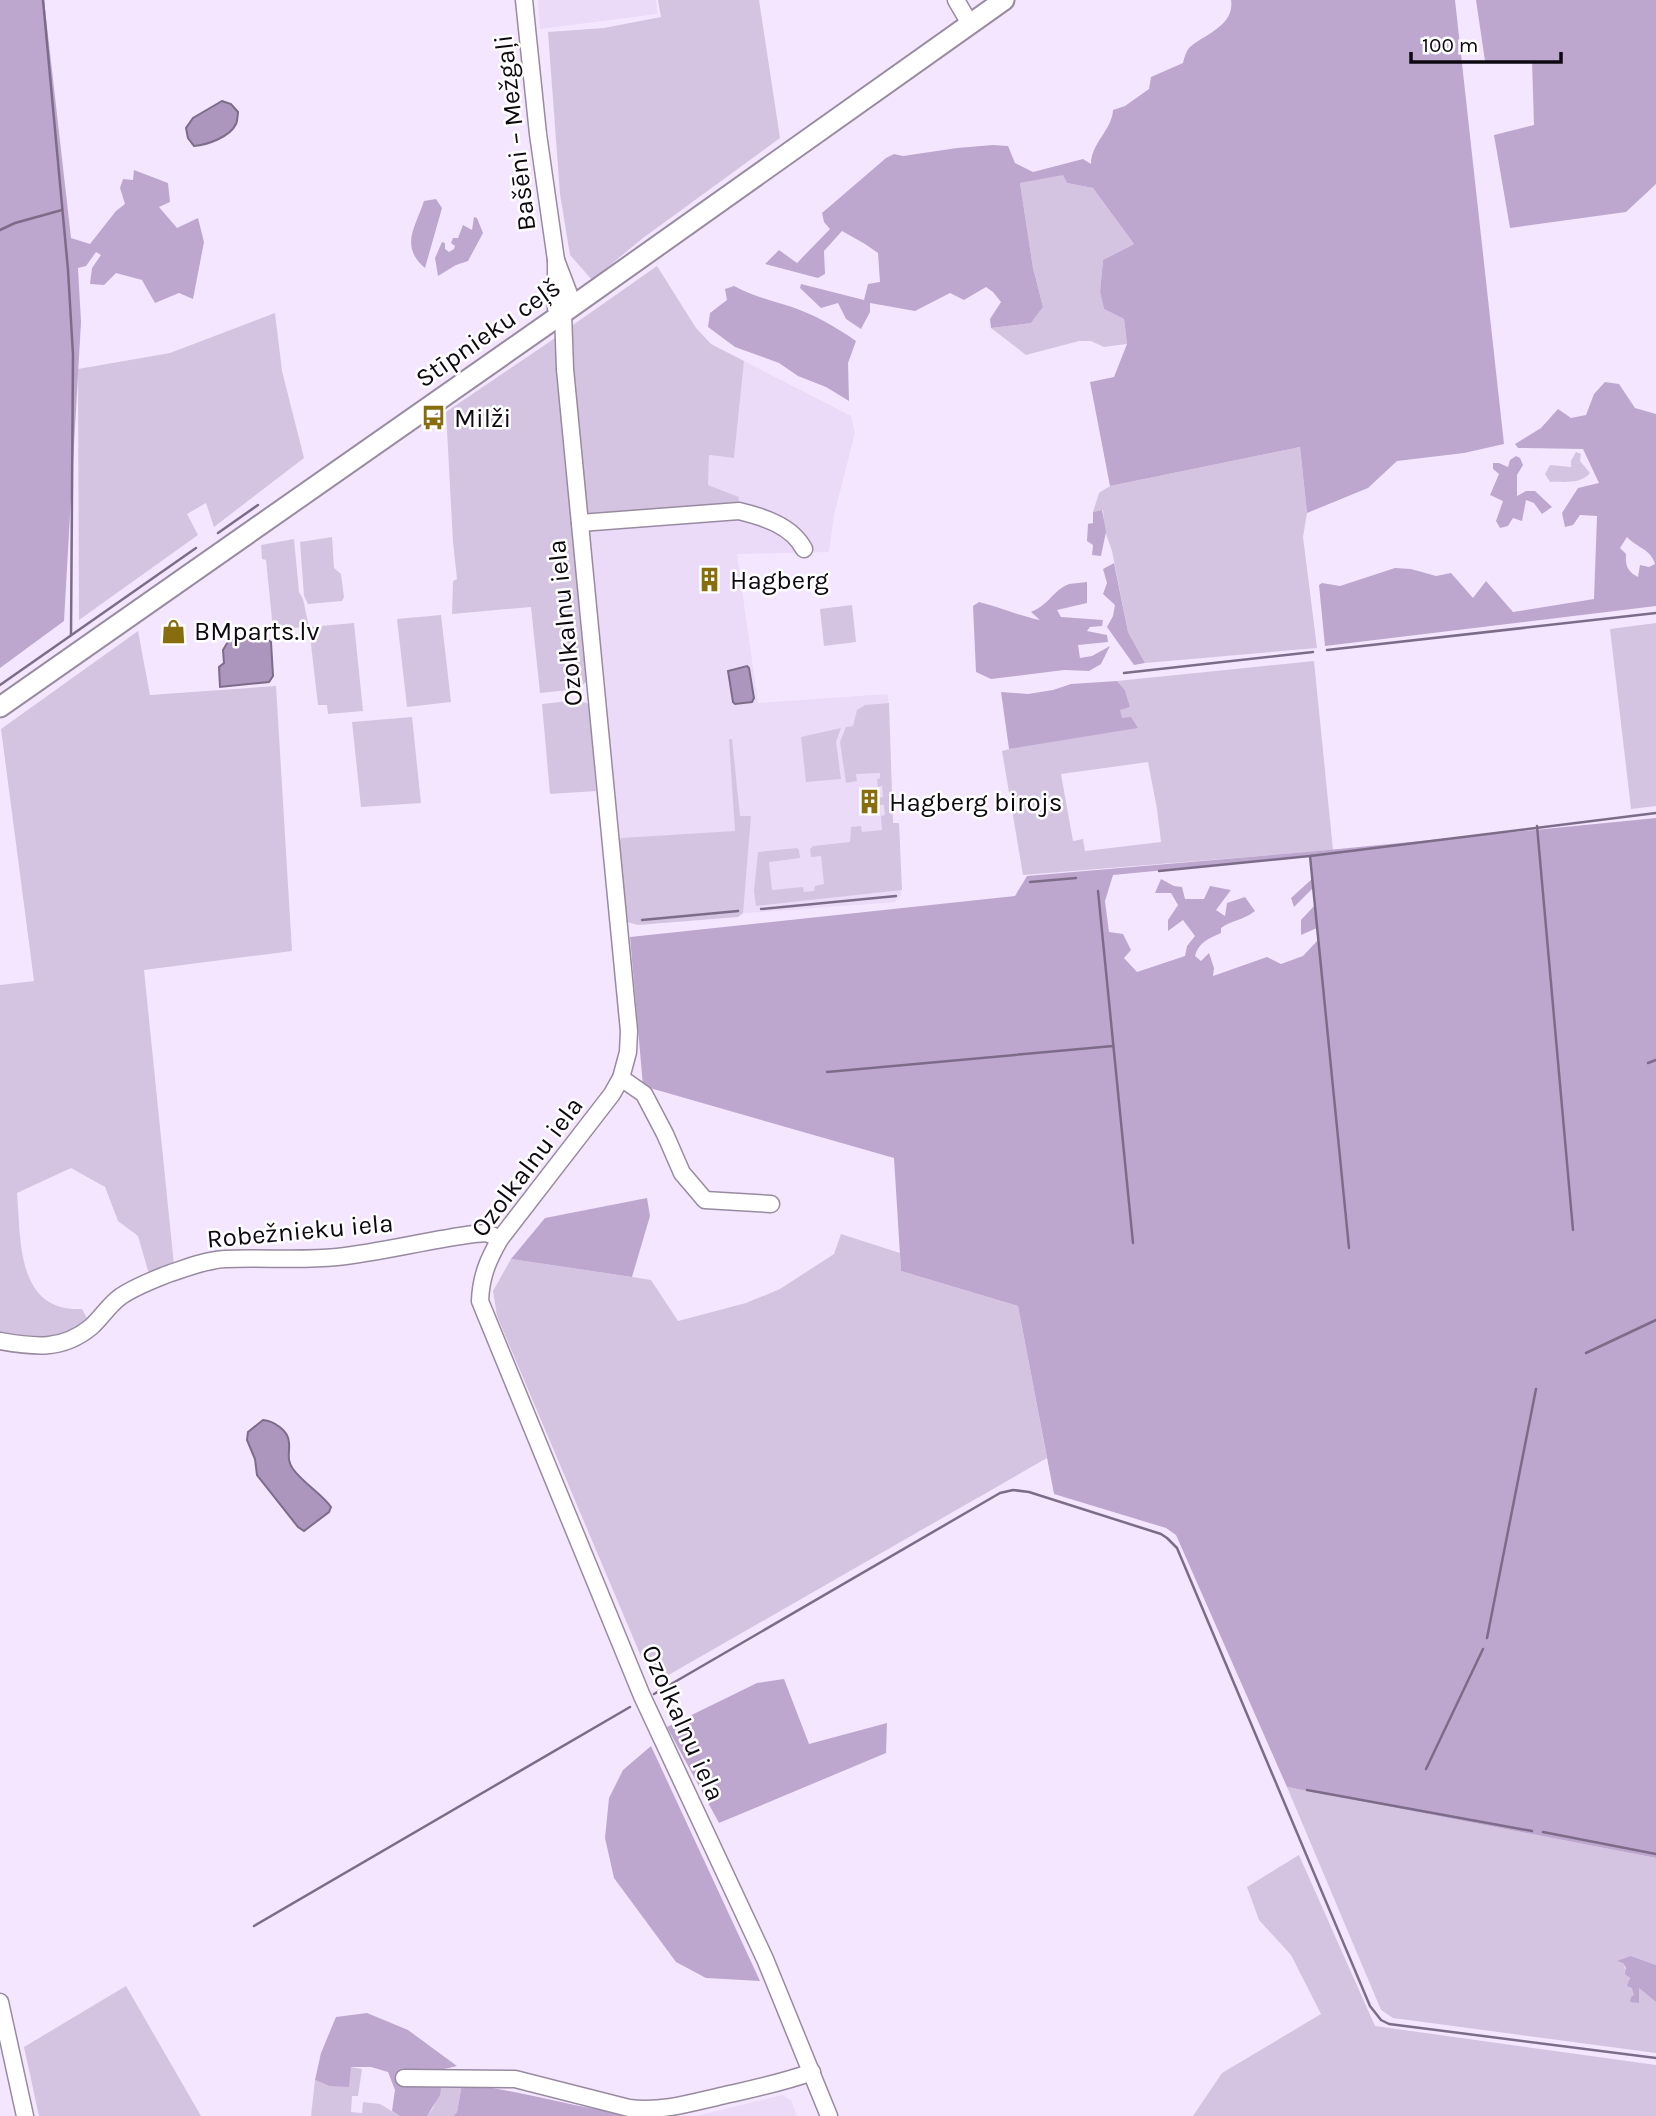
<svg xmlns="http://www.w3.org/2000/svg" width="1656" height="2116" font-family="Karla,sans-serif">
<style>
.built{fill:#ecdaf9}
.green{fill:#d4c4e1;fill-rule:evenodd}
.forest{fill:#bea7cf;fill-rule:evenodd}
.water{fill:#ac96bd;stroke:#7d6c89;stroke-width:2}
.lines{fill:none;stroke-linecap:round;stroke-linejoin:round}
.stream{stroke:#7d6c89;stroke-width:2.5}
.minor-casing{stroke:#988ba1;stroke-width:19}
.major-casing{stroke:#988ba1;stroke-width:23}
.minor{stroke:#fff;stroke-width:16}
.major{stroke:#fff;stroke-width:19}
.labels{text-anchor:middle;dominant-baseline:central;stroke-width:5;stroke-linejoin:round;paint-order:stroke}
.street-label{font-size:26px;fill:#0e0911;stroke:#fff}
.poi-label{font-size:26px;fill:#0e0911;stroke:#fff;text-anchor:start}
</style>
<rect width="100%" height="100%" fill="#f4e6ff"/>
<g class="built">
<polygon points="538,0 656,0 657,14 540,29"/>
<polygon points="744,361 851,416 855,433 834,515 829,552 737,554 758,703 888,694 893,823 899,823 901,895 895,902 629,922 586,514 737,505 739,497 708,485 709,455 734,458"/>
<polygon points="782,2095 791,2100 797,2116 697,2116"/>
</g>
<g class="green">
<polygon points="658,0 759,0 780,138 643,238 592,280 570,255 560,194 548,32 604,28 661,17"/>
<polygon points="1063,174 1067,183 1093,188 1134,244 1103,260 1100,292 1104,309 1124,319 1127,344 1104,347 1091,341 1079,341 1026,355 991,328 1031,323 1043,307 1033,268 1020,183"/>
<polygon points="657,266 696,328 711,344 744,361 734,458 709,455 708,485 739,497 738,505 586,514 572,361 573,325"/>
<polygon points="275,313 282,371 304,458 214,527 206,503 187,514 198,535 79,620 78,369 170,353"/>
<polygon points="555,338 587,681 578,689 540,693 531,607 452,614 453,581 457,579 453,542 446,412"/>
<polygon points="1300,447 1307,513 1303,537 1317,648 1145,663 1128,632 1112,551 1104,528 1103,510 1093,512 1099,493 1110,486"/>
<path d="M1576,452L1581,454L1580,461L1590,473C1580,485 1564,481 1550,482L1545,474L1550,465L1571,467V461Z"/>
<polygon points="332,537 334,568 341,574 344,597 342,601 308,604 304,596 300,542"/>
<polygon points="294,539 299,592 303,599 309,627 354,623 363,711 328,714 327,705 318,705 309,627 273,629 266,560 262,559 261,545"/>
<polygon points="852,605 856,642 824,646 820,609"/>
<polygon points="441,615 451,702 407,707 397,619"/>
<polygon points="1656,623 1656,806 1631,809 1610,629"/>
<path d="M138,631L150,695L276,686L292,951L144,970L174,1265L149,1274L138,1236L118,1221L105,1187L71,1168L17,1193C21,1240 16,1312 82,1309L88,1320C59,1344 35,1340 0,1333V985L34,981L1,729Z"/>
<path d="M1314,661L1333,850L1023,875L1002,751L1122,719L1119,710L1130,707L1125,690L1117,681ZM1148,762L1157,809L1161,842L1085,851L1083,839L1073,841L1061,774Z"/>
<polygon points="578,700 589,704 596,791 550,794 542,704"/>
<polygon points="889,703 893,823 899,823 902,890 756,906 754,891 758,852 797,848 799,850 800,858 769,862 772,890 803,887 804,892 814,891 815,886 824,884 821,856 811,857 810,849 813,846 850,842 851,827 861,826 862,832 882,830 881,816 885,815 884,805 880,805 879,798 883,797 882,786 878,787 877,779 880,778 880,773 856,774 857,781 846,783 840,742 846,727 853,726 857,710 865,705"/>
<polygon points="412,717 421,803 361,807 352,722"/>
<polygon points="841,728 836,742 841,779 806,782 801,737"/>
<polygon points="729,739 732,739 740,816 751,816 743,913 738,917 638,925 627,922 618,847 621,838 735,831"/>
<polygon points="841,1234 900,1253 901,1271 1018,1306 1047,1458 665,1677 643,1661 497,1316 493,1291 511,1259 632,1277 651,1280 678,1321 746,1303 780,1289 834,1254"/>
<polygon points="1287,1787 1656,1858 1656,1965 1631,1956 1623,1963 1639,2002 1638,1987 1656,2002 1656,2053 1393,2018 1381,2010"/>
<polygon points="1299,1855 1375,2026 1656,2065 1656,2116 1193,2116 1222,2073 1321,2014 1291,1955 1259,1920 1247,1887"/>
<polygon points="126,1986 201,2116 39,2116 24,2047"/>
<polygon points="351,2067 362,2069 358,2096 352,2096 351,2112 362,2113 363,2102 380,2104 400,2116 311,2116 315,2080 329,2086"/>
<polygon points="443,2083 462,2084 457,2112 453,2116 427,2116 433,2108"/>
</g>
<g class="forest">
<polygon points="0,0 44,0 71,238 90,244 116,211 125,204 120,188 123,179 133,180 134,170 168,183 170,202 159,207 177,228 198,218 204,242 193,299 179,293 155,303 142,280 116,273 104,285 90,284 92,268 101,255 96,252 86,266 78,268 81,322 64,621 0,668"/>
<path d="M1231,0H1455L1504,444L1464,453L1397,461L1368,488L1307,513L1300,447L1110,486L1090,382L1114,377L1127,344L1124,319L1104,309L1100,292L1103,260L1134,244L1093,188L1067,183L1063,175L1020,183L1033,268L1043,307L1031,323L991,328L990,319L1001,302L993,292L986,287L964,300L950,293L915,311L870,303V312L861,329L846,319L838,303L821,308L800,288L801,284L864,300L868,284L880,282L878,253L865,244L842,231L824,251L825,274L818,278L765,264L779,250L797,263L830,229L824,222L822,213L886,158L894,154L903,156L957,148L993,145L1008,146L1015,163L1033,172L1083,159L1091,164C1091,143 1112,130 1113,110L1125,106L1149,89L1151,77L1183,63C1184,58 1186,52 1189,48C1204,34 1235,26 1231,0Z"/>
<polygon points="1476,0 1656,0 1656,184 1626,212 1510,228 1494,135 1534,125 1532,61 1485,61"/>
<path d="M436,199L442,208L425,268C399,246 416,226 424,201Z"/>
<polygon points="474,217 477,218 483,233 468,261 456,265 438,276 435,258 442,242 445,243 445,249 449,252 454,249 455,246 451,243 453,238 458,238 463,225 472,230"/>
<path d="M734,286C755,297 770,300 792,307C815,315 836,327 856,341L848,363L849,401L826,387L798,376L779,363L735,347L708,327L710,313L727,300L725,289Z"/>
<path d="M1605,382L1619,384L1635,408L1656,414V606L1325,646L1319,585L1322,583L1340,586L1395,568L1411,569L1436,576L1451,573L1473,598L1486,581L1513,612L1594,599L1597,516L1580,515L1573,525L1565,527L1562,513L1578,488L1599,483L1583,449L1518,448L1515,444L1541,428L1558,409L1571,418L1586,415L1594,394ZM1627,537C1637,548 1651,549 1655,564L1649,567L1640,565L1638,577C1628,572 1625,566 1626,554L1620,548Z"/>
<polygon points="1516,456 1520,458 1523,465 1517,475 1517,496 1526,491 1535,491 1552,507 1542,514 1534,503 1526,500 1522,521 1513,518 1508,526 1500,528 1496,521 1503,501 1490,495 1499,474 1493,469 1493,463 1499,463 1508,467 1510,460"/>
<polygon points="1102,510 1106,532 1101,556 1092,555 1093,545 1087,541 1088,524 1093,523 1093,512"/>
<polygon points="1114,563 1128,632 1145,663 1134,665 1107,627 1113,616 1115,605 1103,594 1107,583 1103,569"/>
<path d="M1087,582V603L1057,610L1061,617L1103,620L1102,626L1090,627L1087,631L1107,635L1108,642L1078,645L1080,658L1092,656L1110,646L1101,664L1089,671L1064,670L991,679L976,672L973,606L979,602C1000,607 1019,616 1040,620L1031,612C1049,605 1053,590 1069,584C1074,583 1082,583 1087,582Z"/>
<polygon points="1117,681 1125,690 1130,707 1120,710 1122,718 1131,717 1138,728 1009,749 1001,692 1028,694 1053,690 1071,684"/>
<path d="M1656,818V1858L1287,1787L1176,1535L1166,1528L1054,1494L1018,1306L901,1271L894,1158L643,1086L630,937L1015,896L1027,876L1318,851ZM1310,856L1312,879L1291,898L1294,907L1313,888L1315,905L1301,920V935L1317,928L1318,940L1303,956L1281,964L1267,957L1213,976L1214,968L1209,953L1201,961L1195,956C1198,943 1209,938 1221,933V928C1232,920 1244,920 1255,911L1245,897L1227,903L1225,916L1216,910L1231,890L1210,886L1204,899H1185L1182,887L1174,886L1161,879L1155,893H1171L1178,905L1168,920V931L1183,920L1195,936L1187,946L1185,956L1137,972L1124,958L1131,950L1123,934L1109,932L1105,901L1113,875Z"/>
<polygon points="647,1198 650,1216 632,1277 511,1259 545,1218"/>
<polygon points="784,1679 809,1744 887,1723 886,1753 719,1823 667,1727 757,1683"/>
<polygon points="651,1746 760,1981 706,1978 676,1962 614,1878 605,1838 609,1798 623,1770"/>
<polygon points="1631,1956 1656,1965 1656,2002 1639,1988 1639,2003 1630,2002 1631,1997 1634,1995 1632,1988 1627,1986 1630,1978 1625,1974 1626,1968 1623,1963 1617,1961"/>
<polygon points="367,2013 408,2030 457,2066 444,2069 440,2095 427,2116 400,2116 392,2111 395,2090 388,2072 371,2067 351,2067 349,2087 329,2086 315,2080 321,2053 336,2017"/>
<path d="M462,2084C524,2090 582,2111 644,2116H453L457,2112Z"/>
</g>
<g class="water">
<path d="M222,101L231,104L238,112C238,113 237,123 236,124C230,137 207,145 194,146L188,138L186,128L193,118Z"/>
<polygon points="264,637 271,642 273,676 269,682 220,687 219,667 224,663 223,650 229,640"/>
<polygon points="747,666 749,668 754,698 752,702 735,704 733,702 728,671"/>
<path d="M263,1420C273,1421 289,1430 289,1443C290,1453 286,1459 293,1469C304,1484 321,1493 331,1507L329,1512L304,1531L298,1527L257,1475L255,1459L247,1440L248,1432Z"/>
</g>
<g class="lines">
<g class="stream">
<polyline points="43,0 68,270 73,355 71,635"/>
<polyline points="0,230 15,223 62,210"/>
<polyline points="218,533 258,505"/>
<polyline points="1327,650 1656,613"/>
<polyline points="1124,673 1313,652"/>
<polyline points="0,685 196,548"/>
<polyline points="1537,826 1573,1230"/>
<polyline points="1310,856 1349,1248"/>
<polyline points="1159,871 1310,856 1656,813"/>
<polyline points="1030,882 1076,878"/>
<polyline points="1098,891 1133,1243"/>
<polyline points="761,909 896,896"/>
<polyline points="642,920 738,911"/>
<polyline points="1648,1063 1656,1060"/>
<polyline points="827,1072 1113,1046"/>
<polyline points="1586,1353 1656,1320"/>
<polyline points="1487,1638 1536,1389"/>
<polyline points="654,1694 1000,1493 1013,1490 1029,1492 1161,1534 1167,1538 1177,1548 1370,2006 1381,2020 1389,2024 1656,2058"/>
<polyline points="1426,1769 1483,1649"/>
<polyline points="1307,1790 1532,1831"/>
<polyline points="1543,1832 1656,1854"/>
<polyline points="254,1926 630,1707"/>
</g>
<defs>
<g id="minor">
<polyline points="524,0 538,134 556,260 556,308 563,313"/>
<polyline points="956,0 970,24"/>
<path d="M556,260L569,294L563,313L565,369L629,1031L628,1052L621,1078L612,1094L500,1239C488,1260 481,1276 480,1301L642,1696L765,1959L829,2116"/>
<path d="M580,523L739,511C764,517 792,526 804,549"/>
<polyline points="621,1078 644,1094 665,1134 682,1173 705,1200 771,1204"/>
<path d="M0,1341C34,1347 62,1351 91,1327C101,1318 109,1305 120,1297C134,1287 153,1280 168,1274C186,1268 206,1260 225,1259C262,1257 299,1261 337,1257C383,1252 428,1240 474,1234L487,1233L500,1239"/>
<polyline points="0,2002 25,2116"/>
<path d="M404,2078L515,2079L629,2108C661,2112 691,2103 721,2096C752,2089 782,2083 812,2072"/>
</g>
<polyline id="major" points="0,707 563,313 1004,0"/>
</defs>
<use href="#minor" class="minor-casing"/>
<use href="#major" class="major-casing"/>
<use href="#minor" class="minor"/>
<use href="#major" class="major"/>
</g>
<defs>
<symbol id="bus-bare" viewBox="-9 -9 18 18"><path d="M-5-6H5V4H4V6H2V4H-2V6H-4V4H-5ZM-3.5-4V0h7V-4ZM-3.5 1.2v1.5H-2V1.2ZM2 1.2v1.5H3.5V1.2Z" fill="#876d0d" stroke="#fff" stroke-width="2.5" paint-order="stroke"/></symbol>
<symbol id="building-bare" viewBox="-9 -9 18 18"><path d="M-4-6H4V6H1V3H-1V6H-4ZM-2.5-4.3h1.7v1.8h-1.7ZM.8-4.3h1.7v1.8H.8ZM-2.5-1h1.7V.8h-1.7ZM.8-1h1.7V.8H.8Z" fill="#876d0d" stroke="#fff" stroke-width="2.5" paint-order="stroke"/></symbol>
<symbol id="shop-bare" viewBox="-9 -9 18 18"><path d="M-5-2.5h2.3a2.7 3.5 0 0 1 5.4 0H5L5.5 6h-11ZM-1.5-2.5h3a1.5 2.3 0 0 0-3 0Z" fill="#876d0d" stroke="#fff" stroke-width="2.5" paint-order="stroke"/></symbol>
</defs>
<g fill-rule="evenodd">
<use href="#bus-bare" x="416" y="400" width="35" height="35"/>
<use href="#building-bare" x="692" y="562" width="35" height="35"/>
<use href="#shop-bare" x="156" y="614" width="35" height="35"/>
<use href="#building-bare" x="852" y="784" width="35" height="35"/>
</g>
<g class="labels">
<g class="street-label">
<text transform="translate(515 133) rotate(-97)">Bašēni – Mežgaļi</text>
<text transform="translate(488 333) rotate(-35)">Stīpnieku ceļš</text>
<text transform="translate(565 623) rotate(-96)">Ozolkalnu iela</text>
<text transform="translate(527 1167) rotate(-53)">Ozolkalnu iela</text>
<text transform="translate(300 1231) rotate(-5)">Robežnieku iela</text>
<text transform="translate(683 1723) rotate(66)">Ozolkalnu iela</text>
</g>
<g class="poi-label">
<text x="454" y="418">Milži</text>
<text x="730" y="580">Hagberg</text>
<text x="194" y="631">BMparts.lv</text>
<text x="889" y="802">Hagberg birojs</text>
</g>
</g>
<path d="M1411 52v10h150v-10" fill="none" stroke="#0e0911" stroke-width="3.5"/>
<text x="1422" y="52" font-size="21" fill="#0e0911" stroke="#ffffff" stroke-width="5" paint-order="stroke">100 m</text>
</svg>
